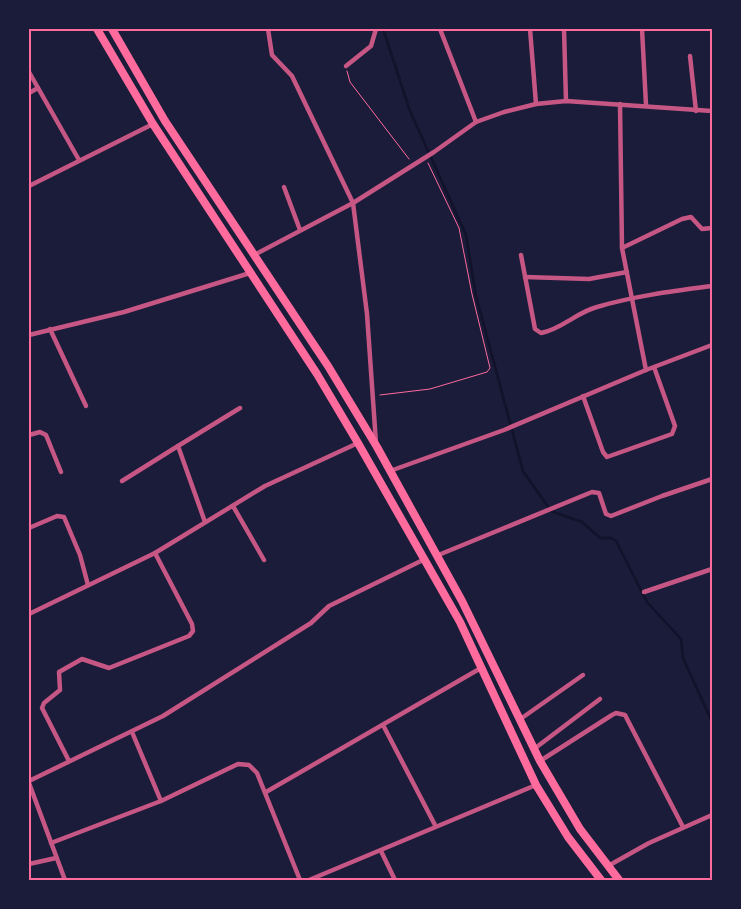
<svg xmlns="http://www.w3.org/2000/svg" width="741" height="909" font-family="Arial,sans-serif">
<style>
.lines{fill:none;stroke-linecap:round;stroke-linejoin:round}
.stream{stroke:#12122b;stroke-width:2.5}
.path{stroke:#ff6b9d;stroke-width:1}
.minor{stroke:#c65784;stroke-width:4.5}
.trunk{stroke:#ff6b9d;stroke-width:8}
.neatline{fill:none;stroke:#ff6b9d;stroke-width:2}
</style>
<rect width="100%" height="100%" fill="#1b1b3a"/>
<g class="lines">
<polyline class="stream" points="383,29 410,111 466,235 476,296 523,471 551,511 582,522 600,538 611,538 616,541 647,602 681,639 683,658 712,722"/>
<g class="path">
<polyline points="347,71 350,82 409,159"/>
<polyline points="380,395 430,389 487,372 490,368 472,294 459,228 428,163"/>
</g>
<g class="minor">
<polyline points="268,29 272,55 292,76 353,203 367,314 376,443"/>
<polyline points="440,29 476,122"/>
<polyline points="530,29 536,104"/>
<polyline points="564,29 566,101"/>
<polyline points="642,29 646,105"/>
<polyline points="690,56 696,111"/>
<polyline points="346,66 371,46 376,29"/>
<polyline points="29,72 79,160"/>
<polyline points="29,93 38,88"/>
<polyline points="620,104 622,248 646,370"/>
<polyline points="29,186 153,124"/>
<polyline points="284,187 300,230"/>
<polyline points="622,248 682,219 691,217 702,229 712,228"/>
<polyline points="254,255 353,203 434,152 476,122 504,112 536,104 566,101 712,111"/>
<path d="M521,255L535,329L541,333C562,329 577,312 597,307C634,296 674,291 712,286"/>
<polyline points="525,277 589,279 627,272"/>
<polyline points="50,329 86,406"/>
<polyline points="29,335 124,312 250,273"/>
<polyline points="583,396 603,452 607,457 672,434 675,426 654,367"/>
<polyline points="29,435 40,432 46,435 61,472"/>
<polyline points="390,471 504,430 646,370 712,345"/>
<polyline points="122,481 178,446"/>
<polyline points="233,506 264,560"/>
<polyline points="205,522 178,446 240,408"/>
<polyline points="29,528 57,516 64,517 80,555 88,585"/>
<polyline points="436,556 592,492 599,493 606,514 611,516 662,496 712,479"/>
<polyline points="644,592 712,569"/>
<polyline points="29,614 155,553 265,486 358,443"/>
<polyline points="519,720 583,675"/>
<polyline points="383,725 435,825"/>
<polyline points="132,732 161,801"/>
<polyline points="534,749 600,699"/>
<polyline points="69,761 42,708 44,703 60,690 59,672 82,659 109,668 189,636 193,631 192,624 155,553"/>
<polyline points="540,761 612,715 616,713 625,715 683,827"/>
<polyline points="29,781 163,716 311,623 329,606 425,559"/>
<polyline points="29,783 65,880"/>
<polyline points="266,792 481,668"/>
<polyline points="51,843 161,801 238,764 249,765 257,773 300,880"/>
<polyline points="381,851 395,880"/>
<polyline points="29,864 56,858"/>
<polyline points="608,866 649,843 712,815"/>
<polyline points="309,880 536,785"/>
</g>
<g class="trunk">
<polyline points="97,29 153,124 317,374 358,443 460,622 536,785 568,837 601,880"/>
<polyline points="112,29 165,121 328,366 377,447 462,601 540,761 580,829 619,880"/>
</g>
</g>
<rect width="741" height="909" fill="none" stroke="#1b1b3a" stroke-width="60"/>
<rect x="30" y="30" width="681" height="849" class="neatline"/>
</svg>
